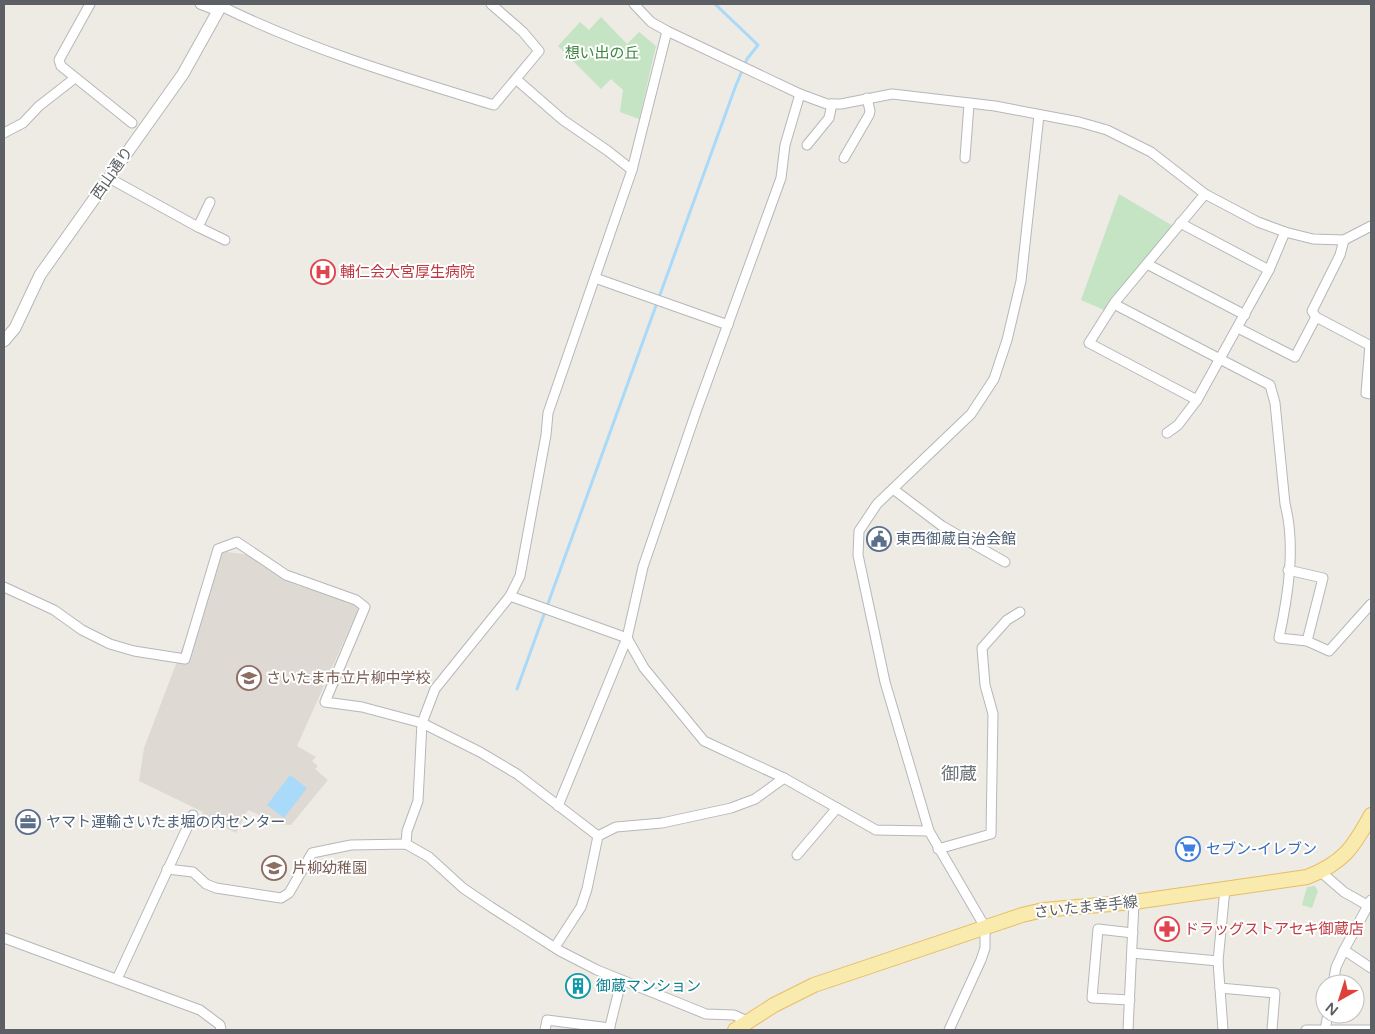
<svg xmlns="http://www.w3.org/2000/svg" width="1375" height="1034" font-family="'Varela Round','Noto Sans JP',sans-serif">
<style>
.education{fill:#dedad3}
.green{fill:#c4e4c3}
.water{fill:#a9daf9}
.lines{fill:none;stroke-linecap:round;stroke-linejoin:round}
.stream{stroke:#a9daf9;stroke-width:3}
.minor-casing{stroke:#b5b7ba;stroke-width:11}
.tertiary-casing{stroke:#b5b7ba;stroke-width:13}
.primary-casing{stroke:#e8bd63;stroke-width:16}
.minor{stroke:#fff;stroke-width:9}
.tertiary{stroke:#fff;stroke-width:11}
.primary{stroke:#f9eaae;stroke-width:14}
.labels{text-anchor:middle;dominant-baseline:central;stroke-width:4;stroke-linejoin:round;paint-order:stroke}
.park-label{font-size:15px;fill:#3b843c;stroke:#fff}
.street-label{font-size:15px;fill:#5c6064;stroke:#fff}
.health-label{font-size:15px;fill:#be3a42;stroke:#fff;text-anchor:start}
.service-label{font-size:15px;fill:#4e5e75;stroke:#fff;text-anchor:start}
.education-label{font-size:15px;fill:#785e54;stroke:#fff;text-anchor:start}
.shop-label{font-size:15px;fill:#366cbe;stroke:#fff;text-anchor:start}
.culture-label{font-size:15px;fill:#0d838f;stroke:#fff;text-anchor:start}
.quarter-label{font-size:18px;fill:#6d7276;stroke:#fff}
</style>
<rect width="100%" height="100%" fill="#eeebe4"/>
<polygon class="education" points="219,551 250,555 291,583 356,604 358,610 297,746 316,757 312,761 318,766 315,769 328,780 291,825 279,824 248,810 236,833 201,816 203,812 139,781 144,748"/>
<g class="green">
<polygon points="601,17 627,44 639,32 656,46 639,119 620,112 623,90 611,79 601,89 558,46 580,22 589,30"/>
<polygon points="1119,194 1173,226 1104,310 1081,300"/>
<polygon points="1315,886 1318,891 1312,908 1302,905 1307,887"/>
</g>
<polygon class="water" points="290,775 307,788 284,818 267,805"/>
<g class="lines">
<polyline class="stream" points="517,689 736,85 747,59 758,45 715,4"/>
<defs>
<g id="minor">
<polyline points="90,4 59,60 61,66 132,123"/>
<polyline points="200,4 218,11"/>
<polyline points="634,4 651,22 667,31 800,94 827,104 841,104 892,94 901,95 995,106 1079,122 1107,130 1151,152 1205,194 1258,222 1285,232 1313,239 1344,240 1371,226"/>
<path d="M221,6C308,49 402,77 494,105L539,51L523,32L491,4"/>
<polyline points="517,80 563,120 608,151 632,170"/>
<polyline points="4,133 23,123 39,106 75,78"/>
<polyline points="807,145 829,118 832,104"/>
<polyline points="844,158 869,115 870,111 867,98"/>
<polyline points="965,158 969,104"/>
<polyline points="109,178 198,227 210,202"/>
<polyline points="1205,194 1115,302 1089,343 1197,400 1269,270 1285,232"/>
<polyline points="1180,223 1269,270"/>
<polyline points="198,227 225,240"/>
<polyline points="1344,240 1340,255 1312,311 1316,317 1371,346"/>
<polyline points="1147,264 1245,315"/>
<polyline points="595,278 728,325"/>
<path d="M1114,304L1270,385L1275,403L1285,504C1296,546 1288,596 1279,638L1307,641L1329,651L1371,604"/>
<polyline points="1238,328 1295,357 1316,317"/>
<polyline points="1370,345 1366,393 1371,394"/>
<polyline points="1167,433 1178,425 1197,400"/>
<polyline points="893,489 942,526 1005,562"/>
<polyline points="1288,570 1323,578 1307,641"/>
<polyline points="4,587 54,610 82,630 110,644 134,651 185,659 218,549 237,542 286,575 356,600 365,607 325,702 362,707 422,723 480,752 517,774 598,836"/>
<polyline points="510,596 627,638 644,668 704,741 784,778 876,830 929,831"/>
<polyline points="558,806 627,638 643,567 696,412 781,178 785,145 800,94"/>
<polyline points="598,836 616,827 662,823 731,808 755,799 784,778"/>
<polyline points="406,844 407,831 418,801 422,723 435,689 510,596 520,576 546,435 548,413 632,170 667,31"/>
<polyline points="938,849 991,834 993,714 985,685 982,648 1007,620 1020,612"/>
<polyline points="797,855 837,808"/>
<polyline points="167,869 193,872 206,884 216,888 281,898 289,893 312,853 351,845 406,844 429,857 463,888 491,907 560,951 597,970 706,1014 734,1015 747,1021"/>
<polyline points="1321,872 1344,892 1367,905"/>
<polyline points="1371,900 1344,950 1371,968"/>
<polyline points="4,938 200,1010 220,1025 221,1030"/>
<polyline points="555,947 581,907 587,889 598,836"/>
<polyline points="1132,953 1218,961"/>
<polyline points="117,979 193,815"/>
<polyline points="1333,984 1336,967 1344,950"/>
<polyline points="1220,988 1275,993 1272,1030"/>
<polyline points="1130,1000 1092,998 1098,929 1133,933"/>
<polyline points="545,1030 547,1020 610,1028"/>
<polyline points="609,1030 621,982"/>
<polyline points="949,1030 981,960 985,948 985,927 929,831 885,682 858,555 859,531 877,504 971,414 994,379 1007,340 1021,281 1039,115"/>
<polyline points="1128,1030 1134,902"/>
<polyline points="1223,1030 1218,961 1225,889"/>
<polyline points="1306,1030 1371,1030"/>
<polyline points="1325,1030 1328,1014"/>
</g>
<polyline id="tertiary" points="4,341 15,328 40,275 183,74 222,4"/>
<path id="primary" d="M735,1030L774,1005L814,985L1022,915L1043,910L1134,902L1307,877C1343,863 1353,848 1371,815"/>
</defs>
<use href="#minor" class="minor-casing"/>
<use href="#tertiary" class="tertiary-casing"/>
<use href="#primary" class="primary-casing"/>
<use href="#minor" class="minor"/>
<use href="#tertiary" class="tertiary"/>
<use href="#primary" class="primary"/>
</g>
<defs>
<symbol id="hospital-ring" viewBox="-11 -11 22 22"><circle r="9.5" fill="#fff" stroke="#e0444e" stroke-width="1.5"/><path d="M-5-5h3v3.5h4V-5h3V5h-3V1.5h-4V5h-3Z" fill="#e0444e"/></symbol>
<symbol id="civic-ring" viewBox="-11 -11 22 22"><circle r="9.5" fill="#fff" stroke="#5c6f8a" stroke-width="1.5"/><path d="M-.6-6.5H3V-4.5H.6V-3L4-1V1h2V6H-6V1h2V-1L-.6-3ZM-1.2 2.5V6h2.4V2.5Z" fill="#5c6f8a"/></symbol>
<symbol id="school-ring" viewBox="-11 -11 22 22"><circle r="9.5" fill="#fff" stroke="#8d6e63" stroke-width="1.5"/><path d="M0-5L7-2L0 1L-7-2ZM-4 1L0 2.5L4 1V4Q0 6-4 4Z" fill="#8d6e63"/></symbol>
<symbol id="office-ring" viewBox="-11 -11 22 22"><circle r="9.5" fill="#fff" stroke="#5c6f8a" stroke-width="1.5"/><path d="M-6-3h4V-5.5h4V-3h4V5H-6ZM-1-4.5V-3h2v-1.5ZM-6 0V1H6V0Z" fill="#5c6f8a"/></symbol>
<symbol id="supermarket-ring" viewBox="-11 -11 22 22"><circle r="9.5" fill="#fff" stroke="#3f7fe0" stroke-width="1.5"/><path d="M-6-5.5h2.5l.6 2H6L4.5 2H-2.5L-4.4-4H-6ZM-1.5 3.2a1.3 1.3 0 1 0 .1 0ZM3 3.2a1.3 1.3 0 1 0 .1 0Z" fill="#3f7fe0"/></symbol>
<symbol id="pharmacy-ring" viewBox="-11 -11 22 22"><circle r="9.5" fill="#fff" stroke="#e0444e" stroke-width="1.5"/><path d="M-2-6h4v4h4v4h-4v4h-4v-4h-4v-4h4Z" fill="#e0444e"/></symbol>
<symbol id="building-ring" viewBox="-11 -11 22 22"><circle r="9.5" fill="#fff" stroke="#0f9aa8" stroke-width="1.5"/><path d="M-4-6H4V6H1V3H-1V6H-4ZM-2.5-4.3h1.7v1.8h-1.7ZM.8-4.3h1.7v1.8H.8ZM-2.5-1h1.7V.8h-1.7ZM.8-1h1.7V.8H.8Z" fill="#0f9aa8"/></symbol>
</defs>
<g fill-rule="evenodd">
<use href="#hospital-ring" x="309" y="258" width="28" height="28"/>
<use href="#civic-ring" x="865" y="525" width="28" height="28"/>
<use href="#school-ring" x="235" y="664" width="28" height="28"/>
<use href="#office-ring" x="14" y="808" width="28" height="28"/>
<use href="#supermarket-ring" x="1174" y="835" width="28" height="28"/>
<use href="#school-ring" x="260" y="854" width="28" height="28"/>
<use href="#pharmacy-ring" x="1153" y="915" width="28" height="28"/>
<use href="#building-ring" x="564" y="972" width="28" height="28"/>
</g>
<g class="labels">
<g class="park-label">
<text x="602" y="53">想い出の丘</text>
</g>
<g class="street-label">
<text transform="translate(112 173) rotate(-55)">西山通り</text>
<text transform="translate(1086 907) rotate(-6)">さいたま幸手線</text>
</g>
<g class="health-label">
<text x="340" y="272">輔仁会大宮厚生病院</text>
<text x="1184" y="929">ドラッグストアセキ御蔵店</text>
</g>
<g class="service-label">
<text x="896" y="539">東西御蔵自治会館</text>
<text x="46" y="822">ヤマト運輸さいたま堀の内センター</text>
</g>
<g class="education-label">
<text x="266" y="678">さいたま市立片柳中学校</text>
<text x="292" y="868">片柳幼稚園</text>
</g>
<g class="shop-label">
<text x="1206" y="849">セブン-イレブン</text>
</g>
<g class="culture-label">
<text x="596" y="986">御蔵マンション</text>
</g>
<g class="quarter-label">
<text x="959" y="774">御蔵</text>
</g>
</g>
<rect width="1375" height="1034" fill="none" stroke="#5c6064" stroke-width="10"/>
<g transform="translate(1340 999) rotate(219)"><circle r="24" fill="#ffffff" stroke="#bebfc1"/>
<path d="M0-4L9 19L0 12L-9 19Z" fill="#de413b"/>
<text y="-8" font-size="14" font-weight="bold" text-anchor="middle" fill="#5c6064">N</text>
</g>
</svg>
